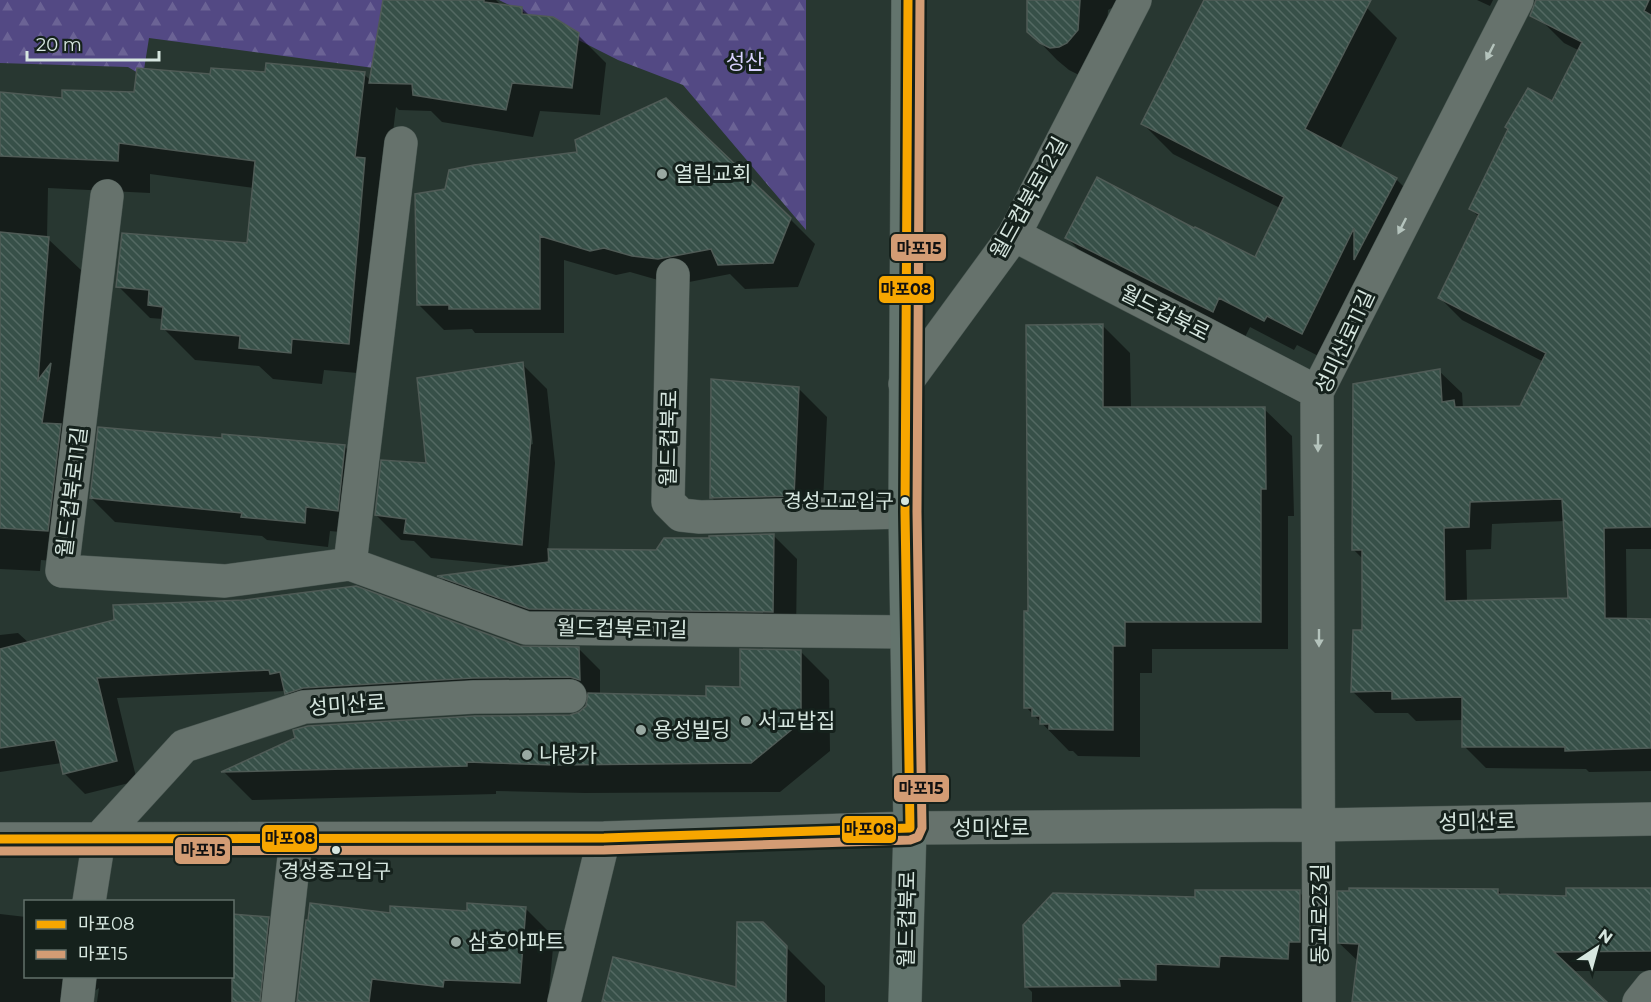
<svg xmlns="http://www.w3.org/2000/svg" width="1651" height="1002" font-family="Montserrat,'Noto Sans KR',sans-serif">
  <defs>
    <pattern id="forest-firs" width="22" height="20" patternUnits="userSpaceOnUse" patternTransform="scale(1.5)"><rect width="22" height="20" fill="#534984"/><path d="M5 1l3.5 6h-7zM16 11l3.5 6h-7z" fill="#6b6395"/></pattern>
    <pattern id="building-back-hatch" width="6" height="6" patternUnits="userSpaceOnUse" patternTransform="scale(1.5)"><rect width="6" height="6" fill="#375048"/><path d="M-1 5l2 2M0 0l6 6M5-1l2 2" fill="none" stroke="#536962"/></pattern>
  </defs>
  <rect width="100%" height="100%" fill="#283731"/>
  <path fill="url(#forest-firs)" d="M 0,0 L 398,0 L 389,70 L 149,38 L 143,76 L 128,67 L 0,63 Z
    M 499,0 L 806,0 L 806,230 L 683,85 L 618,60 Z"/>
  <path fill="#0007" fill-rule="evenodd" d="M 384,0 L 496,0 L 502,6 L 522,8 L 530,16 L 578,35 L 606,63 L 600,115 L 540,111 L 533,137 L 442,122 L 431,111 L 399,110 L 396,107 L 387,182 L 380,375 L 324,370 L 322,384 L 273,379 L 259,366 L 195,360 L 163,328 L 163,319 L 150,318 L 118,286 L 249,244 L 254,188 L 150,174 L 150,193 L 48,188 L 47,238 L 81,270 L 72,386 L 79,563 L 41,560 L 40,571 L 0,569 L 0,94 L 63,100 L 136,94 L 212,76 L 266,74 L 364,74 L 371,81 Z
    M 1029,0 L 1127,0 L 1108,10 L 1105,59 L 1079,75 L 1069,70 L 1057,60 L 1029,31 Z
    M 1206,0 L 1351,0 L 1367,8 L 1397,38 L 1340,149 L 1396,179 L 1426,209 L 1332,363 L 1297,345 L 1294,350 L 1250,327 L 1243,341 L 1097,268 L 1067,238 L 1195,230 L 1255,259 L 1280,208 L 1173,154 L 1143,124 Z
    M 1477,0 L 1493,0 L 1490,6 Z
    M 1552,0 L 1651,0 L 1651,549 L 1626,549 L 1627,620 L 1651,620 L 1651,771 L 1589,772 L 1586,769 L 1486,768 L 1464,746 L 1464,720 L 1416,721 L 1408,713 L 1375,713 L 1352,691 L 1364,632 L 1363,559 L 1354,550 L 1439,371 L 1462,393 L 1463,409 L 1521,408 L 1544,362 L 1462,320 L 1440,298 L 1480,218 L 1471,209 L 1553,103 L 1580,51 L 1564,43 L 1542,21 ZM 1565,521 L 1569,600 L 1467,602 L 1466,550 L 1491,549 L 1492,524 Z
    M 416,195 L 790,219 L 815,244 L 798,287 L 745,289 L 730,274 L 684,283 L 658,280 L 630,272 L 616,275 L 564,260 L 564,333 L 475,333 L 472,329 L 444,330 L 419,305 Z
    M 1102,325 L 1130,353 L 1131,408 L 1264,409 L 1292,436 L 1294,516 L 1288,516 L 1288,649 L 1152,649 L 1152,673 L 1140,673 L 1140,757 L 1078,756 L 1073,751 L 1069,751 L 1026,707 L 1029,613 Z
    M 522,364 L 547,389 L 555,463 L 548,551 L 657,551 L 710,540 L 773,535 L 797,559 L 796,635 L 554,633 L 463,599 L 441,577 L 514,566 L 431,558 L 414,541 L 401,540 L 376,515 L 428,464 ZM 524,390 L 527,390 L 533,444 L 530,445 ZM 548,553 L 550,553 L 550,563 L 547,564 Z
    M 799,389 L 827,417 L 822,523 L 739,525 L 711,497 Z
    M 223,440 L 345,447 L 369,471 L 361,534 L 330,531 L 328,547 L 267,540 L 262,536 L 115,522 L 91,498 Z
    M 18,633 L 29,643 L 579,649 L 600,670 L 600,695 L 707,698 L 741,688 L 800,651 L 829,680 L 830,751 L 780,792 L 585,793 L 496,791 L 496,794 L 252,800 L 224,772 L 297,739 L 570,716 L 580,714 L 587,706 L 589,698 L 495,699 L 307,714 L 286,691 L 117,698 L 137,781 L 85,794 L 64,773 L 62,763 L 0,772 L 0,635 Z
    M 1651,889 L 1651,971 L 1572,971 L 1604,1002 L 1354,1002 L 1359,962 L 1339,943 L 1498,890 L 1503,896 L 1567,897 Z
    M 1299,892 L 1319,912 L 1307,1002 L 1032,1002 L 1032,992 L 1026,986 L 1196,898 Z
    M 526,909 L 554,937 L 548,1002 L 298,1002 L 392,915 Z
    M 0,914 L 26,917 L 26,976 L 232,976 L 268,918 L 296,946 L 290,1002 L 97,1002 L 99,988 L 93,992 L 89,1002 L 0,1002 Z
    M 762,923 L 825,986 L 825,1002 L 603,1002 L 737,989 Z"/>
  <path fill="url(#building-back-hatch)" stroke="#4f5b56" stroke-width="1.5" fill-rule="evenodd" d="M 383,0 L 484,0 L 484,2 L 522,7 L 522,14 L 553,17 L 579,33 L 572,88 L 512,83 L 506,110 L 413,95 L 412,84 L 369,83 Z
    M 1027,0 L 1080,0 L 1078,30 L 1067,43 L 1059,47 L 1050,48 L 1040,43 L 1027,32 Z
    M 1204,0 L 1371,0 L 1305,129 L 1397,178 L 1354,260 L 1354,228 L 1302,334 L 1267,316 L 1264,321 L 1219,298 L 1213,312 L 1065,238 L 1097,177 L 1194,228 L 1195,227 L 1255,257 L 1284,197 L 1141,124 Z
    M 1536,0 L 1649,0 L 1644,11 L 1651,15 L 1651,527 L 1604,528 L 1605,618 L 1651,619 L 1651,748 L 1565,751 L 1565,747 L 1462,747 L 1462,697 L 1392,699 L 1392,691 L 1351,692 L 1353,630 L 1362,630 L 1362,550 L 1352,550 L 1353,384 L 1440,369 L 1442,402 L 1454,400 L 1455,407 L 1520,406 L 1546,353 L 1438,298 L 1479,214 L 1469,209 L 1508,129 L 1505,127 L 1528,88 L 1552,101 L 1582,42 L 1530,16 ZM 1562,499 L 1568,598 L 1445,601 L 1444,528 L 1469,527 L 1470,502 Z
    M 266,63 L 365,72 L 355,157 L 365,158 L 349,344 L 292,339 L 291,353 L 239,348 L 240,336 L 161,329 L 163,307 L 148,305 L 149,290 L 116,287 L 122,233 L 247,243 L 255,161 L 119,143 L 118,161 L 0,156 L 0,92 L 62,98 L 62,90 L 134,92 L 137,68 L 210,74 L 211,68 L 265,72 Z
    M 666,98 L 791,218 L 773,263 L 718,265 L 711,249 L 658,259 L 632,256 L 604,248 L 590,251 L 540,236 L 540,309 L 449,309 L 449,305 L 417,305 L 415,194 L 445,189 L 449,170 L 474,165 L 577,152 L 575,140 Z
    M 0,232 L 49,237 L 38,380 L 51,363 L 42,423 L 61,424 L 48,531 L 0,528 Z
    M 1103,324 L 1103,407 L 1265,407 L 1266,489 L 1261,489 L 1261,622 L 1125,622 L 1125,646 L 1113,646 L 1113,730 L 1049,729 L 1049,724 L 1040,724 L 1040,716 L 1032,716 L 1032,708 L 1024,708 L 1024,611 L 1028,611 L 1026,325 Z
    M 523,362 L 531,437 L 522,545 L 404,533 L 406,519 L 375,515 L 381,460 L 426,463 L 417,378 Z
    M 711,379 L 799,387 L 794,496 L 710,498 Z
    M 98,427 L 222,438 L 222,434 L 345,445 L 338,511 L 306,507 L 305,523 L 241,517 L 242,513 L 90,498 Z
    M 774,534 L 773,612 L 529,609 L 437,576 L 549,562 L 548,549 L 656,550 L 664,538 L 709,538 L 709,536 Z
    M 356,586 L 520,646 L 579,647 L 580,680 L 570,677 L 473,678 L 303,688 L 285,694 L 280,672 L 270,674 L 269,670 L 97,678 L 117,761 L 63,774 L 55,740 L 0,748 L 0,649 L 114,620 L 113,605 L 245,600 Z
    M 740,649 L 801,650 L 801,722 L 751,763 L 555,765 L 467,762 L 467,766 L 221,772 L 295,738 L 293,730 L 308,726 L 475,716 L 570,715 L 579,712 L 586,706 L 588,693 L 706,696 L 706,686 L 740,687 Z
    M 1349,888 L 1498,889 L 1498,894 L 1566,896 L 1566,888 L 1651,888 L 1651,951 L 1554,952 L 1607,1002 L 1352,1002 L 1359,944 L 1338,943 L 1337,891 L 1349,891 Z
    M 1195,890 L 1300,890 L 1300,942 L 1289,942 L 1288,959 L 1220,956 L 1219,967 L 1156,964 L 1156,980 L 1119,979 L 1120,986 L 1025,987 L 1023,925 L 1053,893 L 1195,897 Z
    M 310,903 L 390,913 L 390,906 L 467,911 L 467,903 L 526,907 L 520,983 L 444,980 L 443,987 L 372,979 L 369,1002 L 297,1002 L 306,920 L 308,920 Z
    M 232,914 L 269,917 L 260,1002 L 232,1002 Z
    M 737,922 L 763,922 L 787,946 L 786,1002 L 602,1002 L 613,957 L 736,987 Z"/>
  <g fill="none" stroke-linecap="round" stroke-linejoin="round">
    <defs>
      <path id="minor" d="M 107,196 L 62,571 L 225,581 L 350,564 L 526,628 L 906,632
        M 1014,235 L 1317,392
        M 673,275 L 668,502 L 681,515 L 700,517 L 905,512
        M 905,384 L 1014,235 L 1135,0
        M 350,564 L 401,143
        M 0,839 L 604,838 L 910,828 L 1319,825 L 1651,819
        M 89,902 L 99,839 L 184,746 L 304,707 L 474,697 L 570,696
        M 77,1002 L 80,976
        M 278,1002 L 296,839
        M 564,1002 L 604,838
        M 1319,1002 L 1317,392 L 1517,0
        M 1639,1002 L 1651,987"/>
      <path id="major" d="M 905,1002 L 910,828 L 905,512 L 908,0"/>
    </defs>
    <use href="#minor" stroke="#485550" stroke-width="34"/>
    <use href="#major" stroke="#485550" stroke-width="34"/>
    <use href="#minor" stroke="#66726c" stroke-width="33"/>
    <use href="#major" stroke="#63746d" stroke-width="33"/>
    <defs>
      <path id="bus-1" d="M 0,839 L 604,838 L 910,828 L 905,512 L 908,0"/>
      <path id="bus-2" d="M 0,851 L 604,850 L 910,840 L 918,837 L 922,828 L 917,512 L 920,0"/>
    </defs>
    <use href="#bus-1" stroke="#15211c" stroke-width="14"/>
    <use href="#bus-2" stroke="#15211c" stroke-width="14"/>
    <use href="#bus-1" stroke="#f7a600" stroke-width="9"/>
    <use href="#bus-2" stroke="#d39c74" stroke-width="9"/>
  </g>
  <defs><path id="oneway-solid" d="M-6-.8H1V-3.2L6.5 0L1 3.2V.8H-6Z" transform="scale(1.5)"/></defs>
  <g fill="#b4c3bc">
    <use href="#oneway-solid" transform="translate(1490 52) rotate(117)"/>
    <use href="#oneway-solid" transform="translate(1402 226) rotate(117)"/>
    <use href="#oneway-solid" transform="translate(1318 443) rotate(90)"/>
    <use href="#oneway-solid" transform="translate(1319 638) rotate(90)"/>
  </g>
  <g fill="#99a9a2" stroke="#15211c" stroke-width="2">
    <circle cx="662" cy="174" r="6"/>
    <circle cx="746" cy="721" r="6"/>
    <circle cx="641" cy="730" r="6"/>
    <circle cx="527" cy="755" r="6"/>
    <circle cx="456" cy="942" r="6"/>
  </g>
  <g fill="#d6e6df" stroke="#15211c" stroke-width="2">
    <circle cx="905" cy="501" r="5"/>
    <circle cx="336" cy="850" r="5"/>
  </g>
  <g text-anchor="middle" stroke-width="6" stroke-linejoin="round" paint-order="stroke">
    <g font-size="20" fill="#d6e6df" stroke="#15211c" text-anchor="end">
      <text x="894" y="508">경성고교입구</text>
      <text x="336" y="878" text-anchor="middle">경성중고입구</text>
    </g>
    <g font-size="21" fill="#d8d2fe" stroke="#15211c">
      <text x="745" y="69">성산</text>
    </g>
    <g font-size="21" fill="#d6e6df" stroke="#15211c" text-anchor="start">
      <text x="674" y="181">열림교회</text>
      <text x="758" y="728">서교밥집</text>
      <text x="653" y="737">용성빌딩</text>
      <text x="539" y="762">나랑가</text>
      <text x="468" y="949">삼호아파트</text>
    </g>
    <g font-size="21" fill="#d6e6df" stroke="#15211c">
      <text transform="translate(1029 198) rotate(-61)" y="7">월드컵북로12길</text>
      <text transform="translate(1165 313) rotate(27)" y="7">월드컵북로</text>
      <text transform="translate(1345 342) rotate(-65)" y="7">성미산로11길</text>
      <text transform="translate(669 438) rotate(-89)" y="7">월드컵북로</text>
      <text transform="translate(72 492) rotate(-83)" y="7">월드컵북로11길</text>
      <text transform="translate(622 629) rotate(1)" y="7">월드컵북로11길</text>
      <text transform="translate(347 705) rotate(-4)" y="7">성미산로</text>
      <text transform="translate(1477 822) rotate(-1)" y="7">성미산로</text>
      <text x="991" y="835">성미산로</text>
      <text transform="translate(1320 914) rotate(-90)" y="7">동교로23길</text>
      <text transform="translate(907 919) rotate(-89)" y="7">월드컵북로</text>
    </g>
  </g>
  <g stroke="#15211c" stroke-width="2">
    <rect x="890" y="233" width="57" height="29" rx="6" fill="#d39c74"/>
    <rect x="878" y="275" width="57" height="29" rx="6" fill="#f7a600"/>
    <rect x="893" y="774" width="57" height="29" rx="6" fill="#d39c74"/>
    <rect x="841" y="815" width="56" height="29" rx="6" fill="#f7a600"/>
    <rect x="261" y="824" width="57" height="29" rx="6" fill="#f7a600"/>
    <rect x="174" y="836" width="57" height="29" rx="6" fill="#d39c74"/>
  </g>
  <g font-size="16" text-anchor="middle" font-weight="bold" fill="#111">
    <text x="919" y="254">마포15</text>
    <text x="906" y="295">마포08</text>
    <text x="921" y="794">마포15</text>
    <text x="869" y="835">마포08</text>
    <text x="290" y="844">마포08</text>
    <text x="203" y="856">마포15</text>
  </g>
  <rect x="24" y="900" width="210" height="78" fill="#15211c" stroke="#62706a" stroke-width="1.5"/>
  <rect x="36" y="920" width="30" height="9" fill="#f7a600" stroke="#62706a" stroke-width="1.5"/>
  <text x="78" y="930" font-size="18" fill="#d6e6df">마포08</text>
  <rect x="36" y="950" width="30" height="9" fill="#d39c74" stroke="#62706a" stroke-width="1.5"/>
  <text x="78" y="960" font-size="18" fill="#d6e6df">마포15</text>
  <g transform="translate(1597 948) rotate(36)" stroke="#15211c" stroke-width="4.5" paint-order="stroke">
  <path d="M0-4.5L10 22L0 15L-10 22Z" fill="#d6e6df"/>
  <text y="-9" font-size="16" font-weight="bold" text-anchor="middle" fill="#d6e6df">N</text>
  </g>
  <path d="M27 51v9h132v-9" fill="none" stroke="#d6e6df" stroke-width="3"/>
  <text x="36" y="51" font-size="18" fill="#d6e6df" stroke="#15211c" stroke-width="4.5" paint-order="stroke">20 m</text>
</svg>
